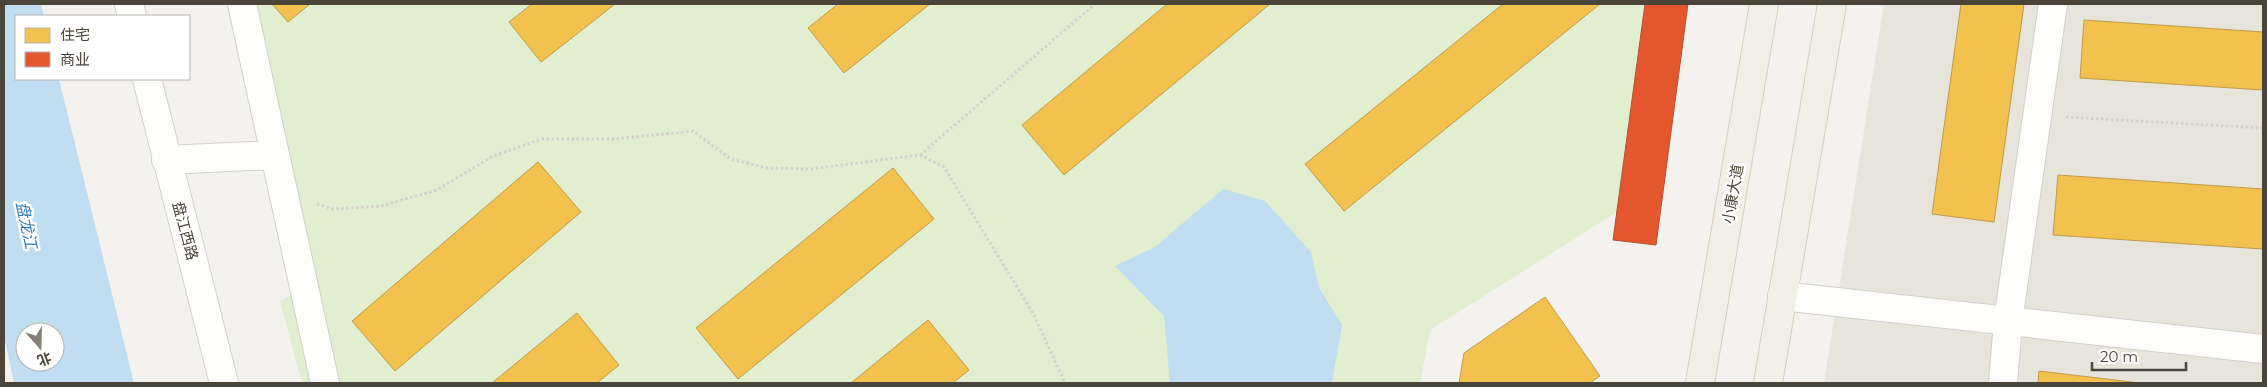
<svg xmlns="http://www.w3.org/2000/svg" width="2267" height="387" font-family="Montserrat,'Noto Sans SC',sans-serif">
  <rect width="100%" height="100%" fill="#f4f2ee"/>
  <path fill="#e7e4dc" d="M 1884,4 L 2263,4 L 2263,383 L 1824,383 Z"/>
  <path fill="#e1eecf" d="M 246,4 L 1654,4 L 1648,67 L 1617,212 L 1430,330 L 1420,383 L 302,383 L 280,301 L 314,283 Z"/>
  <path fill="#c0ddf1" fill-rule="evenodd" d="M 4,4 L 41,4 L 44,16 L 16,16 L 16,79 L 59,79 L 134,383 L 14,383 L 4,336 ZM 25,332 L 55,332 L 55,362 L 25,362 Z
    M 1223,189 L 1265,201 L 1311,252 L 1319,288 L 1342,325 L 1332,383 L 1170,383 L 1164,316 L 1115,266 L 1155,247 Z"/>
  <path fill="#f2c14e" stroke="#c09c48" d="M 272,4 L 310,4 L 288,22 Z
    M 532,4 L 615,4 L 541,62 L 509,22 Z
    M 838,4 L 930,4 L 844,73 L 808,28 Z
    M 1167,4 L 1270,4 L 1064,175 L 1022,125 Z
    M 1503,4 L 1600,4 L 1344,211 L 1305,164 Z
    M 1961,4 L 2024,4 L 1994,222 L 1932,214 Z
    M 2084,20 L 2263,32 L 2263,90 L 2080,78 Z
    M 538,162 L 581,212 L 395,371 L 352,321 Z
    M 893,168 L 934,219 L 738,379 L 696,328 Z
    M 2058,175 L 2263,189 L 2263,249 L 2053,235 Z
    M 1545,297 L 1600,376 L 1590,383 L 1459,383 L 1464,353 Z
    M 577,313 L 619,365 L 597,383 L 492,383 Z
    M 928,320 L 969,370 L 953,383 L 851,383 Z
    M 2039,371 L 2140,383 L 2038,383 Z"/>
  <path fill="#e4572e" stroke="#b65131" d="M 1645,4 L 1688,4 L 1656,245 L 1613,240 Z"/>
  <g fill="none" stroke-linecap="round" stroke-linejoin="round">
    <defs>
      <path id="minor" d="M 129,4 L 132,16
        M 242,4 L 325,383
        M 147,79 L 224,383
        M 166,160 L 274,155
        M 1782,296 L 2263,349
        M 2003,383 L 2008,322 L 2053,4"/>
      <path id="major" d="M 1700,383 L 1764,4
        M 1768,383 L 1832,4"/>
    </defs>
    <use href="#minor" stroke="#d2d0cb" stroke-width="30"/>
    <use href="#major" stroke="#d6cebb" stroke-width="30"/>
    <path stroke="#d3d2cc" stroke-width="3" stroke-dasharray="2.5 2.5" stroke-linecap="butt" d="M 2066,117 L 2263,128
      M 920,155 L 1095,4
      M 317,204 L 333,209 L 381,206 L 437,190 L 493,156 L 542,139 L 613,139 L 693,131 L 731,159 L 767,168 L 810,169 L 920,155 L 944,167 L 1034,315 L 1065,383"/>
    <use href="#minor" stroke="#fdfdfc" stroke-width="28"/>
    <use href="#major" stroke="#f2efe6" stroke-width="28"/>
  </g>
  <g text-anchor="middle" stroke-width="5" stroke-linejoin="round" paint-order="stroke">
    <g font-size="15" fill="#4b4439" stroke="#fff">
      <text transform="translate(1733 194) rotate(-80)" y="5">小康大道</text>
      <text transform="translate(185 231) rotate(75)" y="5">盘江西路</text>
    </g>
    <g font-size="16" font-style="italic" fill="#2e7ab2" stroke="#fff">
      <text transform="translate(27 225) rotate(78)" y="6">盘龙江</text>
    </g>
  </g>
  <rect width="2267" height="387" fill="none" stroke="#4b4439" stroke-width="10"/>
  <rect x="15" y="15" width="175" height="65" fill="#ffffff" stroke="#b7b4b0"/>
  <rect x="25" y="28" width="25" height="15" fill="#f2c14e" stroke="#b7b4b0"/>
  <text x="60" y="40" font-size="15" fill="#4b4439">住宅</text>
  <rect x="25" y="52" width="25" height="15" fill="#e4572e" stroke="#b7b4b0"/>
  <text x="60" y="65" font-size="15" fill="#4b4439">商业</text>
  <g transform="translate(40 347) rotate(160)"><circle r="24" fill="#ffffff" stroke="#b7b4b0"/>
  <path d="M0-4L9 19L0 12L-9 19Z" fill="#868178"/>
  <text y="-8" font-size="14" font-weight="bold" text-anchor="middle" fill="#4b4439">北</text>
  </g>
  <path d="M2092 362v8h94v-8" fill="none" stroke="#4b4439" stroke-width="2.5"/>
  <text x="2100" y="362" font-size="15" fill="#4b4439" stroke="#ffffff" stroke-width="4" paint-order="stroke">20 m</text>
</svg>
